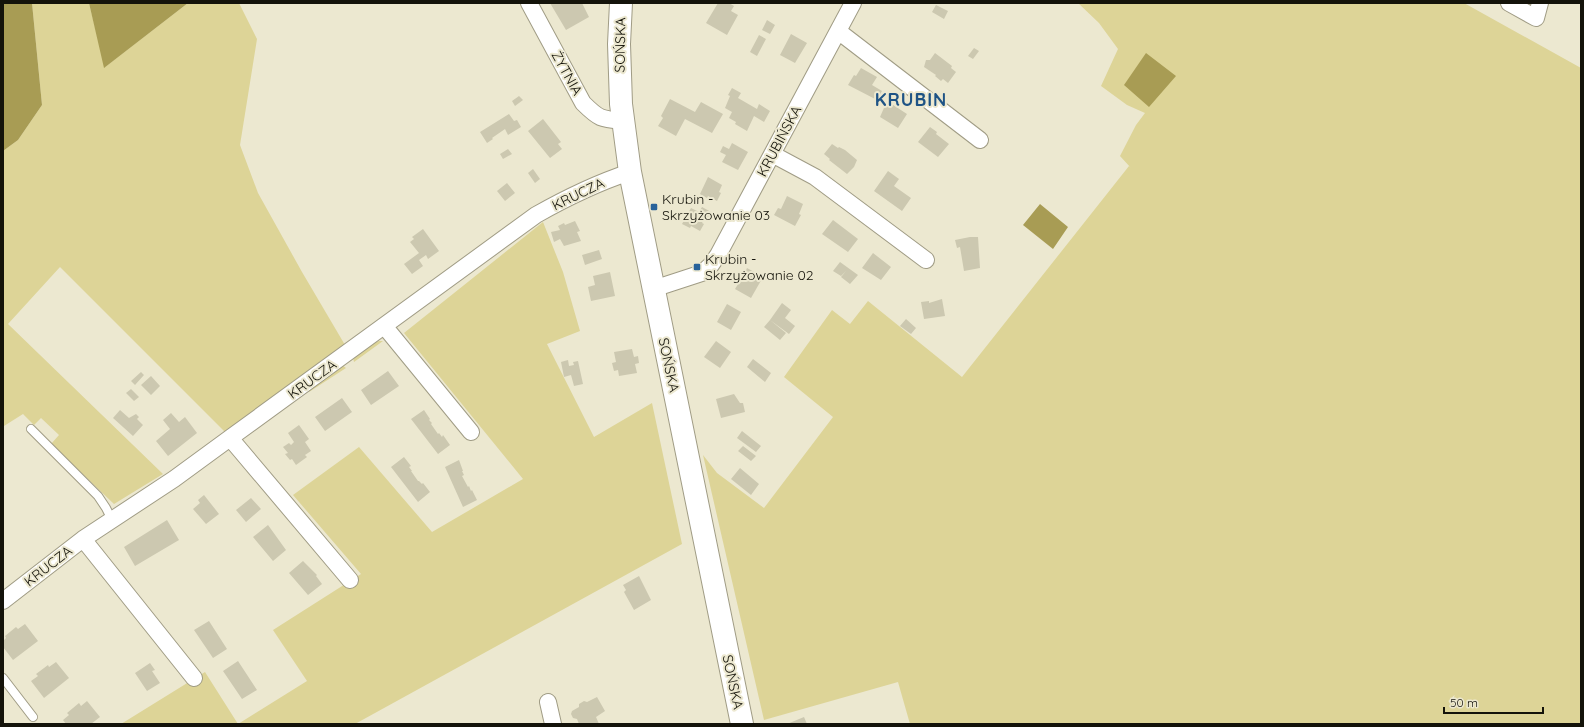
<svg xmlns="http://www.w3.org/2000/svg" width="1584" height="727" font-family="Quicksand,sans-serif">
  <rect width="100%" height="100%" fill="#ece8d0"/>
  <path fill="#ddd497" d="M 32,3 L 89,3 L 105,67 L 188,3 L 239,3 L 257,39 L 240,145 L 258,193 L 302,272 L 345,345 L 225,432 L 60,267 L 8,324 L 163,474 L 114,504 L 51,444 L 59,435 L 41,418 L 34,425 L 23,414 L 4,426 L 3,425 L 3,151 L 18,140 L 42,105 Z
    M 1078,3 L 1464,3 L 1581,68 L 1581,724 L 910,724 L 898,682 L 764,720 L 703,455 L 717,473 L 764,508 L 833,417 L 784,377 L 832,310 L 850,324 L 868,301 L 962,377 L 1129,166 L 1131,168 L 1120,156 L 1136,125 L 1145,113 L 1127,105 L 1101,86 L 1118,49 L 1099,23 Z
    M 543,222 L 563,272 L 580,331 L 547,344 L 594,437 L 652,403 L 682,544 L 355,724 L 121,724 L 205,672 L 238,724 L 307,681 L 273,630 L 361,574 L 293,495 L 359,447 L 432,532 L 523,479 L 404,333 Z
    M 379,341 L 383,341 L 354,362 L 353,358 L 374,343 Z
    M 342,365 L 346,368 L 309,392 L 310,389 Z"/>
  <path fill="#a89c54" d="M 3,3 L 32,3 L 42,105 L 18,140 L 3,151 Z
    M 89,3 L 188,3 L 104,68 Z
    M 1146,53 L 1176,76 L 1149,107 L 1124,85 Z
    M 1040,204 L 1068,227 L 1053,249 L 1023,225 Z"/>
  <path fill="#ccc8b0" d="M 550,3 L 582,3 L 589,17 L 566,30 Z
    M 718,3 L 729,3 L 734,6 L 731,11 L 738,15 L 727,35 L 706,23 Z
    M 936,5 L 948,11 L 944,19 L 932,12 Z
    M 767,20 L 775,25 L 770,34 L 762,30 Z
    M 791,34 L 807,43 L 795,63 L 780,55 Z
    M 759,35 L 766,39 L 757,56 L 750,52 Z
    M 974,48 L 979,51 L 973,59 L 968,56 Z
    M 935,53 L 952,66 L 951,68 L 956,72 L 948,83 L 943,79 L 941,81 L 935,76 L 936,75 L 924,67 L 926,60 L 930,60 Z
    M 861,68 L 877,77 L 872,85 L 882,91 L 877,100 L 848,85 L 854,75 L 856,76 Z
    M 732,88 L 741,93 L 738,98 L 757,109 L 759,104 L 770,111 L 764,122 L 754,116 L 747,131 L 735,124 L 736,122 L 729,118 L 732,112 L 725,108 L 730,96 L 728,95 Z
    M 519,96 L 523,100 L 515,106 L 512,101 Z
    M 670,99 L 695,112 L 701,102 L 723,114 L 712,133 L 685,119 L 676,136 L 658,126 L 663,118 L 661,116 Z
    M 887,101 L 907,114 L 898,128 L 880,117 Z
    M 509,114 L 514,121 L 517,120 L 521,127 L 508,135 L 505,129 L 492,138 L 493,139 L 487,143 L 480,132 Z
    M 543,119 L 561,142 L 558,144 L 562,149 L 550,158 L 528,131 Z
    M 930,127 L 937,132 L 936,134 L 949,144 L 938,157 L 918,142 Z
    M 732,143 L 748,152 L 738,170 L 722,162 L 726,155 L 720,152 L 723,146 L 729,149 Z
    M 832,144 L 838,148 L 839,147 L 845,150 L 857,160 L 854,167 L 847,174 L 829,160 L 830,159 L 824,154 Z
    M 508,149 L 512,154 L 503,159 L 500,154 Z
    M 533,169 L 540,179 L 535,183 L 528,173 Z
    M 888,171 L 899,179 L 894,186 L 911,198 L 902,211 L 874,191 Z
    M 708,177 L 722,185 L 719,192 L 721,193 L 717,201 L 708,196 L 707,198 L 700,194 Z
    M 507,183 L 515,193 L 505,201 L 497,191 Z
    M 787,196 L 803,204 L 799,214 L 801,215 L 795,226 L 774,215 L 778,208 L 781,209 Z
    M 702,207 L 711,212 L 708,217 L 706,216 L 702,223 L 704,224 L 700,231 L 691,226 L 690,228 L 682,224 L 691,208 L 699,212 Z
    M 833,220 L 858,239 L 848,252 L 822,234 Z
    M 575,221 L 580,231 L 577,232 L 581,241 L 564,246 L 560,239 L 554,242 L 551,232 L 560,230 L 558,226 L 564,223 L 565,225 Z
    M 423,229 L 439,251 L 428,259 L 426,255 L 419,260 L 423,266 L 412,274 L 404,264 L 419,253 L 410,242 L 414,239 L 412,237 Z
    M 970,237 L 978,237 L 980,268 L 964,271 L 960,247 L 957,248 L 955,240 Z
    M 599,250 L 602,259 L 585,265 L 582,255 Z
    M 873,253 L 891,267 L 881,280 L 862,268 Z
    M 840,262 L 858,275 L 850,284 L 841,277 L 846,271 L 841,276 L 833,271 Z
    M 747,268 L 763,277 L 751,298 L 735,289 L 740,281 L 735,279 L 739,272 L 744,275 Z
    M 610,272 L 615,296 L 591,301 L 588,287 L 595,285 L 593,276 Z
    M 942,299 L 945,316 L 924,319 L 921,302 L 929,301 L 929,303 Z
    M 782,303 L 791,310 L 785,318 L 795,326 L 789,334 L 770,320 Z
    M 727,304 L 741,312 L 731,330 L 717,322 Z
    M 906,319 L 916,328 L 911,334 L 900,326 Z
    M 770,320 L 786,333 L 780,340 L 764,327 Z
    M 716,341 L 731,352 L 720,368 L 704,357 Z
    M 632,349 L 634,357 L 638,356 L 639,363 L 635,364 L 637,373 L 619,376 L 618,370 L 614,371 L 612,363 L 616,362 L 614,352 Z
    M 753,359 L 771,373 L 765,382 L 747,367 Z
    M 568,360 L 569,366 L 574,365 L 573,362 L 578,361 L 583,384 L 574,386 L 571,375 L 564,377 L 561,362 Z
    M 388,371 L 399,386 L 371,405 L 361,390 Z
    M 141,372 L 144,375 L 135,385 L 131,381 Z
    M 151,376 L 160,386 L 151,395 L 141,385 Z
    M 131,389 L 139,397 L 134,401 L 126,393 Z
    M 734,394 L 740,403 L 743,403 L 745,412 L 721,418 L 716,399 Z
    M 342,398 L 352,412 L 325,431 L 315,417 Z
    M 120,410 L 129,418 L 136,414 L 139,417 L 137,419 L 143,425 L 133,436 L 113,418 Z
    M 424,410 L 430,419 L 429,420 L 432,423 L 431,424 L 438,434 L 439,433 L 442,437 L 443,435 L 450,445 L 438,454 L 411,419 Z
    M 171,413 L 179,422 L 185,417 L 197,433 L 168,456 L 156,441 L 170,429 L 163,420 Z
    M 299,425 L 309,439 L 305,442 L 311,451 L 305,455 L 307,457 L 296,465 L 292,459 L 290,460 L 285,454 L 288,453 L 283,447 L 289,443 L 291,445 L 294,442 L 288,433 Z
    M 742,431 L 761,446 L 756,452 L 737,438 Z
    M 743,446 L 756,456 L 751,461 L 738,451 Z
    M 404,457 L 411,466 L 409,467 L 412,471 L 411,471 L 418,481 L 419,481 L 422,484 L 423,483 L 430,492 L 418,502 L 391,467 Z
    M 459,460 L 463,471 L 462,471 L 464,475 L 462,476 L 468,487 L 469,486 L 471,491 L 472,490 L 477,500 L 463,507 L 445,467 Z
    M 740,468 L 759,484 L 751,495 L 731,479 Z
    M 204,495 L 219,514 L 206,524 L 193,509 L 200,503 L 198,500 Z
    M 251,498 L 261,509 L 246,522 L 236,510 Z
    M 167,520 L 179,540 L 135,566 L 124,547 Z
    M 268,525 L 286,550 L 273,561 L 253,537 Z
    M 303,561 L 317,575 L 316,576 L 322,584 L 308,595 L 289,573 Z
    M 639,576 L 651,600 L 634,610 L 624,592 L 626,590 L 623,585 Z
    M 209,621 L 227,649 L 213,658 L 194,630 Z
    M 25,624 L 38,641 L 13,660 L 3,647 L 3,641 L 6,638 L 5,636 L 16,627 L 18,629 Z
    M 238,661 L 257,690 L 242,699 L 223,671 Z
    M 56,662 L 69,678 L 44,698 L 31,681 L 38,676 L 36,674 L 48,665 L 49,667 Z
    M 150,663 L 155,670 L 152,671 L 160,683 L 147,691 L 135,673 Z
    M 597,697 L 605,711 L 596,717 L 599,724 L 579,724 L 577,719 L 573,718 L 571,714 L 572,711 L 579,707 L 579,704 L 584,701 L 587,702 Z
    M 87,701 L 100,717 L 91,724 L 66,724 L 63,720 L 69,715 L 67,713 L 79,703 L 81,706 Z
    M 804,717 L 807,724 L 787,724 Z"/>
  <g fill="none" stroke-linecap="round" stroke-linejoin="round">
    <defs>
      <path id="lane" d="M 31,429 L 98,496 L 106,508 L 112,520
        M 3,678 L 33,717"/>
      <path id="street" d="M 529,3 L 583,103 C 599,119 601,119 623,121
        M 1509,3 L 1536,18 L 1540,3
        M 838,31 L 980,140
        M 772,154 L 815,177 L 926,260
        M 653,289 L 702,273 L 711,265 L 718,255 L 853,3
        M 385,327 L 471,432
        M 230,438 L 350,580
        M 83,539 L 194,678
        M 3,601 L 83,539 L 174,479 L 230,438 L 536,215 C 566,198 597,183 630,172
        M 548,702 L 553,724"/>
      <path id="secondary" d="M 621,3 L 619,44 L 621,104 L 630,172 L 742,724"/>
    </defs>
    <use href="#lane" stroke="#a09c85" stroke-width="10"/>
    <use href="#street" stroke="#a09c85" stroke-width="18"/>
    <use href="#secondary" stroke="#a09c85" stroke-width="24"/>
    <use href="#lane" stroke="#fff" stroke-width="8"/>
    <use href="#street" stroke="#fff" stroke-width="16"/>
    <use href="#secondary" stroke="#fff" stroke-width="22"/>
  </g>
  <g fill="#28629a" stroke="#ece8d0" stroke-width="1.5">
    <rect x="650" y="203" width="8" height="8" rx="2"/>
    <rect x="693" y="263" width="8" height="8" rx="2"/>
  </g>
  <g text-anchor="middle" stroke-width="4" stroke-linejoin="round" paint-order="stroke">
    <g font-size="14" fill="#14130a" stroke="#ece8d0">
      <text transform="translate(620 45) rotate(-89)" y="5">SOŃSKA</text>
      <text transform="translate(567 73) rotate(61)" y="5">ŻYTNIA</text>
      <text transform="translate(779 141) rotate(-62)" y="5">KRUBIŃSKA</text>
      <text transform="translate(578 194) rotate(-26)" y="5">KRUCZA</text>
      <text transform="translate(669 365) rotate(78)" y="5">SOŃSKA</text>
      <text transform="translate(312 379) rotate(-36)" y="5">KRUCZA</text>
      <text transform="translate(48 566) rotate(-38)" y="5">KRUCZA</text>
      <text transform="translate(733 682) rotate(78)" y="5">SOŃSKA</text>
    </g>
    <g font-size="14" fill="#14130a" stroke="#ece8d0" text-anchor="start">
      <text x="662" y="204">Krubin -<tspan x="662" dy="16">Skrzyżowanie 03</tspan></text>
      <text x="705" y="264">Krubin -<tspan x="705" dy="16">Skrzyżowanie 02</tspan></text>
    </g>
    <g font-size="18" font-weight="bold" letter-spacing="1" fill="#1e5385" stroke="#ece8d0">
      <text x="911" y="106">KRUBIN</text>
    </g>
  </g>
  <rect width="1584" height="727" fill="none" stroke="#14130a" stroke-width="8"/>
  <path d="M1444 707v6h99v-6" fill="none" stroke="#14130a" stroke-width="2"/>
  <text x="1450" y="707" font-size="12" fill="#14130a" stroke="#ece8d0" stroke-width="3" paint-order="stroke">50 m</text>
</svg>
